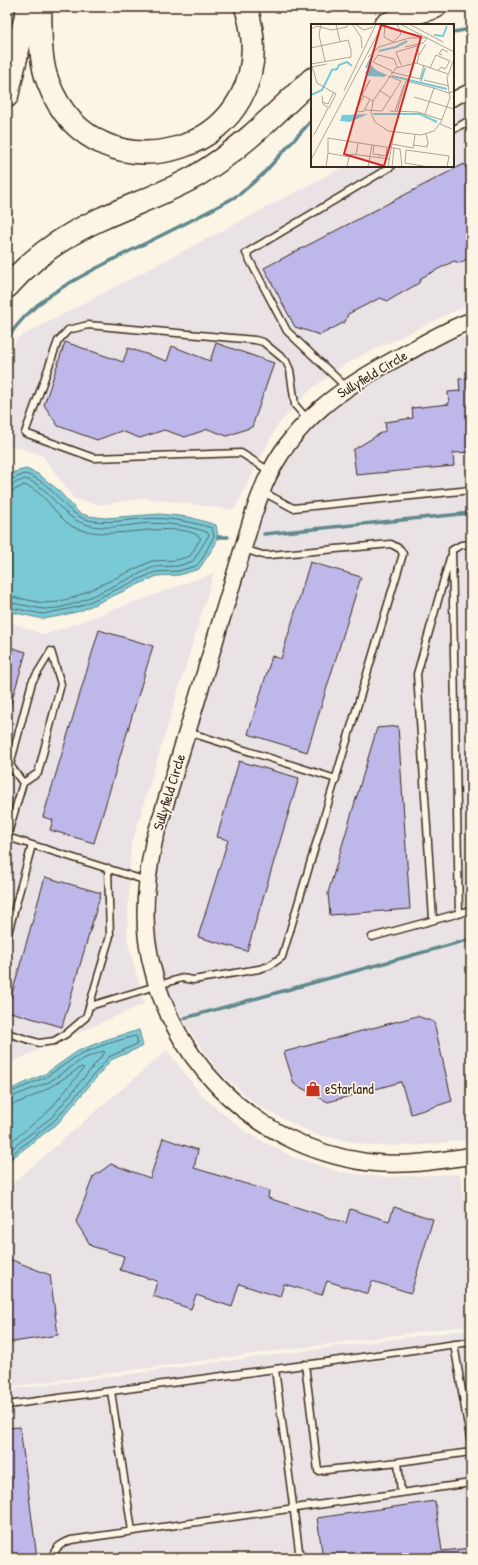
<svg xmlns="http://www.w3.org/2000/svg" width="478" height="1565" font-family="'Patrick Hand',sans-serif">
  <rect width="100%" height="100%" fill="#fcf5e5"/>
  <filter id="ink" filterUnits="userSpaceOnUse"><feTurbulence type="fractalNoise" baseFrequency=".025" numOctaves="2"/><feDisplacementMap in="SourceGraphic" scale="8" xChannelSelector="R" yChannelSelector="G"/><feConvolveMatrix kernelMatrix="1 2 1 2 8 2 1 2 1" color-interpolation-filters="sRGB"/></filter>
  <g filter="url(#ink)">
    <path fill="#e9e3e6" d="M 471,100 L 471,303 L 347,363 L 311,389 L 277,426 L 234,510 L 146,498 L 100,505 L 74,499 L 42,455 L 7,444 L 7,365 L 16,339 L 345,166 L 453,166 L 453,110 Z
      M 471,335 L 471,1139 L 425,1145 L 372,1146 L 314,1134 L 259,1107 L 218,1071 L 182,1020 L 164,978 L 154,931 L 160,846 L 263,507 L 287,461 L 320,421 L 363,387 L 444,343 Z
      M 214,573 L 131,846 L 127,938 L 144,1004 L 7,1064 L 7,621 L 44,635 Z
      M 167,1050 L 202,1096 L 244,1131 L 293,1157 L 340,1172 L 385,1177 L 460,1174 L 471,1234 L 471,1325 L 7,1387 L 7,1188 Z
      M 471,1329 L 471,1558 L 7,1558 L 7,1390 Z"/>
    <path fill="#7ac9d7" stroke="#61898d" d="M 26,469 L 38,474 L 57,489 L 79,513 L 89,516 L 105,518 L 160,514 L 189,517 L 216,525 L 218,537 L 215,545 L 199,569 L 179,575 L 157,576 L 80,611 L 60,616 L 43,619 L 7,611 L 7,478 L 14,472 Z
      M 139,1030 L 143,1046 L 111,1060 L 58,1123 L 7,1162 L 7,1091 L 45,1074 L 78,1051 L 105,1040 Z"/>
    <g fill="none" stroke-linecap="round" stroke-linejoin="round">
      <path stroke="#546a68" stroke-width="1" d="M 7,481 L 25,474 C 55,482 62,513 88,520 C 106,524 124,520 142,519 C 166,517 189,521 212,528 L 214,536 L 202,559 L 196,566 L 178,571 L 155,572 L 78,607 L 43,614 L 7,607
        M 7,486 L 25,479 C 51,486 59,517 85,524 C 103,530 122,526 140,524 C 163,522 186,525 207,532 L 209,535 L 193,561 L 178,566 L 154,567 L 77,603 L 58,608 L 43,609 L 7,602
        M 7,492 L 13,491 L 24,485 C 45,491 53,513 70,525 C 78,531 92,532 102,533 C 124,535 185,521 201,538 L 190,556 L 177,560 L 152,561 L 75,597 L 57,602 L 43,603 L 7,596
        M 7,1094 L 46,1077 L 80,1054 L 106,1044 L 135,1036 L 137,1037 L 137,1044 L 109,1057 L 55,1120 L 7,1158
        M 7,1099 L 49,1082 L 83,1059 L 103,1051 L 105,1052 L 52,1117 L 7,1152
        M 7,1105 C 26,1104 65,1078 81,1067 L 84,1068 L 48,1112 L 7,1145"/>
      <path stroke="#61898d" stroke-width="3.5" d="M 453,32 L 471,29
        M 7,339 C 33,298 76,279 118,257 C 159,236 201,217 240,194 L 262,175 L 312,120
        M 264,534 L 471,513
        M 218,537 L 228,537
        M 185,1018 L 471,939"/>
    </g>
    <path fill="#beb8ea" stroke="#3b2a1e" d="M 464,164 L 471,178 L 471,257 L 460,263 L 454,261 L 421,278 L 419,283 L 388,301 L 380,298 L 348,314 L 345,322 L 320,335 L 295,327 L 264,268 Z
      M 65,342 L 123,362 L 128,348 L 167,361 L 172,346 L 210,361 L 216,343 L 274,363 L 252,427 L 227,436 L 208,429 L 185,437 L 164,430 L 140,438 L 121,431 L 97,440 L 58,426 L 44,405 Z
      M 471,378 L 471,452 L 453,453 L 454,466 L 356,475 L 353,450 L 386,430 L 385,422 L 413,418 L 412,408 L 449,404 L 448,392 L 460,391 L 459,379 Z
      M 310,562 L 361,577 L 307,752 L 248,734 L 272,656 L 281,659 Z
      M 99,630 L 153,646 L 94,843 L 50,830 L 53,820 L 43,817 Z
      M 7,646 L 26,652 L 9,710 L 7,709 Z
      M 398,726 L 410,909 L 330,915 L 328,893 L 377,728 Z
      M 239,761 L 299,778 L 247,951 L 198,937 L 228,840 L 217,837 Z
      M 45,877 L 101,893 L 62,1027 L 7,1011 Z
      M 417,1016 L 434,1022 L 452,1101 L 411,1114 L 401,1082 L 328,1102 L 294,1084 L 284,1052 Z
      M 163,1138 L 198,1150 L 194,1168 L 269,1191 L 268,1198 L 346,1223 L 350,1209 L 389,1221 L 394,1207 L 433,1219 L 411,1293 L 372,1281 L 368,1294 L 327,1281 L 322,1295 L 284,1284 L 280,1297 L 239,1284 L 232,1307 L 196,1295 L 191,1309 L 153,1296 L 157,1281 L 120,1270 L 124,1256 L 91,1246 L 76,1222 L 93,1177 L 111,1164 L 150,1178 Z
      M 7,1258 L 50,1275 L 58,1335 L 7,1343 Z
      M 20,1427 L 37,1558 L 7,1558 L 7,1428 Z
      M 435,1501 L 442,1551 L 471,1548 L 471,1558 L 323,1558 L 317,1518 Z"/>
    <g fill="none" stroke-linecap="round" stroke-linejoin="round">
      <defs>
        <path id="service" d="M 453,130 L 466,122 L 471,130
          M 346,387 L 287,331 L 246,253 L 392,166
          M 271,472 L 241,453 L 94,458 L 25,433 L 58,341 L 68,330 L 88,325 L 255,340 L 263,342 L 286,361 L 290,370 L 295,405 L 308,420
          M 263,492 L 293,508 L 471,490
          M 188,732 L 336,779
          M 23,783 L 10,765 L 32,682 L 51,651 L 61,684 L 38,773 L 23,783 L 7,837 L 147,881
          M 459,914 L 452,550 L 461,545 L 471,544
          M 433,919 L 417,674 L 450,558
          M 7,937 L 32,845
          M 372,937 L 471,910
          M 90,1006 L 182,978 L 193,980 L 259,969 L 269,966 L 282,957 L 403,554 L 400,549 L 391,544 L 270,555 L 263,555 L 243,549
          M 7,1033 L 39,1043 L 54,1041 L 66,1034 L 86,1017 L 110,936 L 108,868
          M 454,1344 L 471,1444
          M 305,1364 L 318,1471 L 398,1462
          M 275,1369 L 471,1342
          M 111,1391 L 132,1531
          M 7,1405 L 275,1369 L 300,1558
          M 401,1493 L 398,1462 L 471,1452
          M 52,1558 C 55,1547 61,1544 71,1540 L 471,1483"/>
        <path id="minor" d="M 453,99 L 471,90"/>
        <path id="tertiary" d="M 471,321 C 447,329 425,343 403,355 C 344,386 293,420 265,483 C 258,500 252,517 247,535 L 154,841 C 147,874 143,907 147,940 C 162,1054 252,1146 366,1162 C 402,1167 436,1161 471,1156"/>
        <path id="motorway" d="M 40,7 C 41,32 39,59 48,82 C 96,210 291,151 246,7
          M 385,25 L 409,15 L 435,7
          M 7,96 L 28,7
          M 7,287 C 24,268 43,251 65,238 C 106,212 154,200 196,176 C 240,150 275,114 312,79"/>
      </defs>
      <use href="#service" stroke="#3b2a1e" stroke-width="9"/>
      <use href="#minor" stroke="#3b2a1e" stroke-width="16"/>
      <use href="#tertiary" stroke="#3b2a1e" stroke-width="19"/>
      <use href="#motorway" stroke="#3b2a1e" stroke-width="25"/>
      <use href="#service" stroke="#fcf5e5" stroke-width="6"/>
      <use href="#minor" stroke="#fcf5e5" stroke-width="13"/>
      <use href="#tertiary" stroke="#fcf5e5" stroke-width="16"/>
      <use href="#motorway" stroke="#fcf5e5" stroke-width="22"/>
    </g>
  </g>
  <defs>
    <symbol id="shop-bare" viewBox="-9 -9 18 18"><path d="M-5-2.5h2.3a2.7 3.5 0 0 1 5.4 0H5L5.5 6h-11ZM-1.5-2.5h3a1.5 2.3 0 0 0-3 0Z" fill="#c8321e" stroke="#fcf5e5" stroke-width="2.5" paint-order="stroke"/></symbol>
  </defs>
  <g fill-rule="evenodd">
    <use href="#shop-bare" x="302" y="1078" width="22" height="22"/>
  </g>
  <g text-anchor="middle" stroke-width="3.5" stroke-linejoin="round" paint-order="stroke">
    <g font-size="14" fill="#3b2a1e" stroke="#fcf5e5">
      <text transform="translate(372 374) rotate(-31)" y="5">Sullyfield Circle</text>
      <text transform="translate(169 792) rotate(-73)" y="5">Sullyfield Circle</text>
    </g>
    <g font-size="14" fill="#3b2a1e" stroke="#fcf5e5" text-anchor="start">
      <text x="325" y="1094">eStarland</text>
    </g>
  </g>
  <g transform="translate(311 24)">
    <rect width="143" height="143" fill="#fcf5e5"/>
    <path d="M 60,41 L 65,46 L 76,51 L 73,53 L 57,52 L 54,49 ZM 57,90 L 39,98 L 29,97 L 31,91 Z" fill="#7ac9d7"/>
    <path fill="none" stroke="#7ac9d7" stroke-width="2" d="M 123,11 L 132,12 L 136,2M 68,27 L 85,23 L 96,17M 55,44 L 61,32M 81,52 L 136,65M 110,57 L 114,44M 0,71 L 11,66 L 21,46 L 26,45 L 28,41 L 36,38 L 41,42M 62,90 L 109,90 L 126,98"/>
    <path fill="none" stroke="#afa495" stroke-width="1" d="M 10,0 L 8,11 L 14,37M 25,0 L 29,18M 41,0 L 50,13 L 51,24M 74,0 L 73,13 L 82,18 L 90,10 L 86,0M 89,0 L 143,28M 98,0 L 132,18M 45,1 L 53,6 L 62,3M 0,5 L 6,2 L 21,6 L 36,3 L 36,0M 94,23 L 112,19 L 117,14M 0,24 L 37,16 L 40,26 L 40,33 L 0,40M 108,31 L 115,20M 131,31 L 128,30 L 131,25 L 137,28M 57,33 L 68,23 L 98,14 L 117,14M 90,41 L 85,28 L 106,22 L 108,31 L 106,39M 1,42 L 6,59 L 25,70 L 18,84 L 12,80 L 11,72M 1,43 L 16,40M 119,44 L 125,31 L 139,37 L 134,45 L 130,43 L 127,47M 81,47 L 62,38 L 67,31 L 83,35 L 86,43M 80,48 L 109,55 L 113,41M 137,50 L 105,39 L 85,44 L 62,77 L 60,89 L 64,98 L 77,107 L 110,111 L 123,107 L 130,98 L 139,74 L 136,54 L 143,35M 113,56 L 138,62M 54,66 L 59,56 L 51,71 L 62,77M 68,66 L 80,74M 33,67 L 65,0M 53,72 L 45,85 L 48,88 L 53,87 L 59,75M 103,73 L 143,85M 11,78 L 17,80 L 23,68M 54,86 L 71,87 L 90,57 L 77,52M 79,87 L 107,88 L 131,96M 84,87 L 93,61M 86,87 L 95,57 L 123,64M 114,90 L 123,64 L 138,69 L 143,67M 129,100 L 141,105M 3,111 L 17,84M 81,120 L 102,124 L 104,111M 61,121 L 89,125 L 91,143M 63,121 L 62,130 L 69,131M 103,121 L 116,123 L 117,118 L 115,110M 17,129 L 17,114 L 61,121 L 57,143M 45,131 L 47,119M 38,133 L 40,130 L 79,135M 68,134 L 69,131 L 75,132 L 76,123M 0,136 L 72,0M 15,143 L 17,129 L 38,133 L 36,143M 77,143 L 83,108M 81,143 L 83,124M 118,143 L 94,139 L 95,126 L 138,132 L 136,143"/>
    <path fill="#d62828" fill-opacity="0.15" stroke="#d62828" stroke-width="2" d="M 70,1 L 110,13 L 73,142 L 33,130 Z"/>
    <rect width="143" height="143" fill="none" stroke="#3b2a1e" stroke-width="2"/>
  </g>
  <rect width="478" height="1565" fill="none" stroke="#fcf5e5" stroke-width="24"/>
  <rect x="12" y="12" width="454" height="1541" fill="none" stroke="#3b2a1e" stroke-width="1.5" filter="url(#ink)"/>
</svg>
